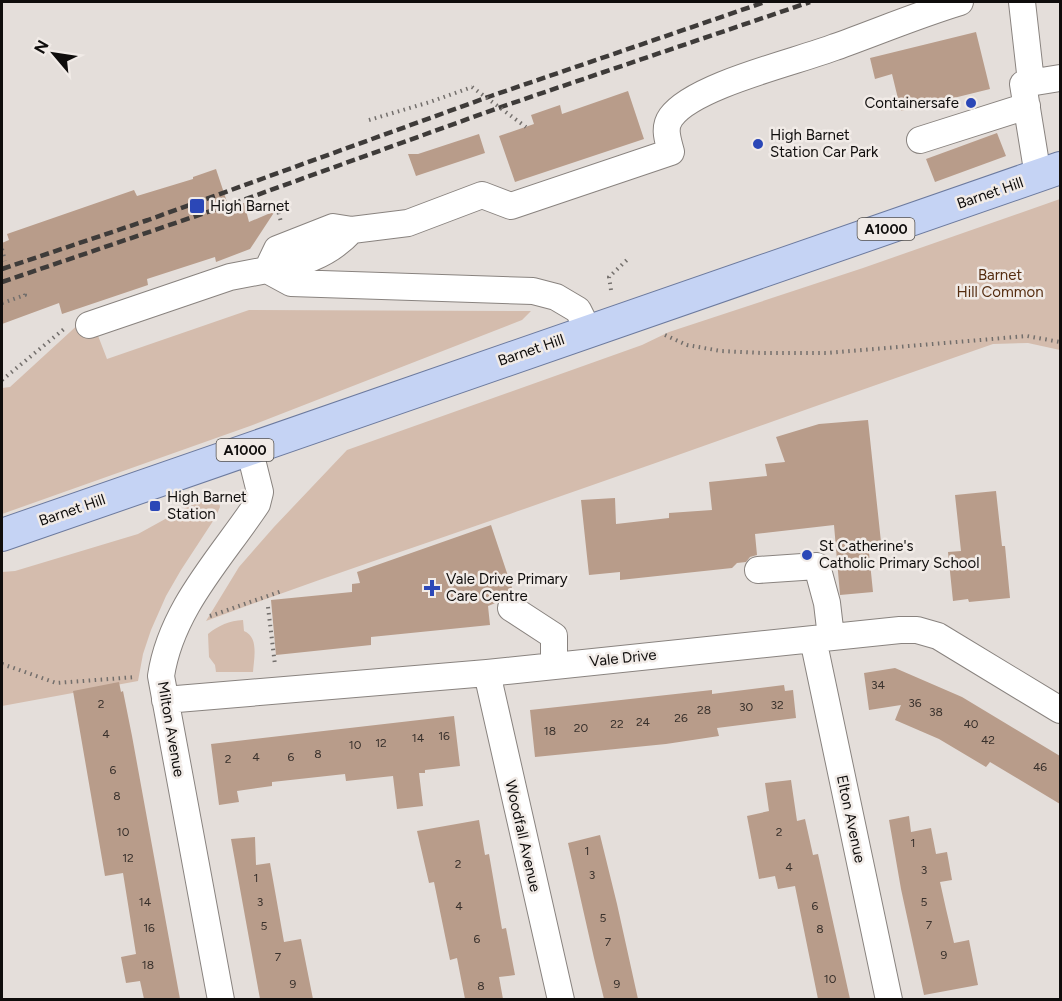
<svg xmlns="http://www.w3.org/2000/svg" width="1062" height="1001" font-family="Figtree,sans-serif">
  <rect width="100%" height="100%" fill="#e4deda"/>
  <path fill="#d4bcad" d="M 1060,199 L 1060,350 L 1028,343 L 993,344 C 843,396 694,450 544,502 C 431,542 318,579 206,621 L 239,567 L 274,527 L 347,450 L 642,345 L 669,332 L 863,268 Z
    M 249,310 L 531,311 L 522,320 L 250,426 L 2,514 L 2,388 L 10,387 L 82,321 L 97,333 L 107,359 Z
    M 218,496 L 220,507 L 215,518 L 181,570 L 166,596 L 151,630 L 143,654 L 138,681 L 2,706 L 2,572 L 15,571 L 138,534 L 187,507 Z
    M 243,620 L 244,631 C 259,637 254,658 253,672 L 216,672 L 215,665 L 209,657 L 208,634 C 219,625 229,621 243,620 Z"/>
  <path fill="#b89c8a" d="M 976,32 L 990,89 L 901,111 L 892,74 L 875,79 L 870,58 Z
    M 628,91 L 644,139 L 515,182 L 499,136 L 534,124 L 531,115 L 560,105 L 562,114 Z
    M 997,133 L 1006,156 L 935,182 L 926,159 Z
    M 479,134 L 485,153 L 416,176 L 408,154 L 418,154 Z
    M 216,169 L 229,208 L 244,203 L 249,222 L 275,211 L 250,249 L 216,262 L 215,257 L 147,279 L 148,285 L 62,314 L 59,303 L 2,324 L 2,243 L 9,240 L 7,234 L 134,190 L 137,196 L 193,179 L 193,177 Z
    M 868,420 L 881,542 L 868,543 L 873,592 L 840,595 L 834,525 L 755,534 L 757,555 L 750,557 L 746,562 L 737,563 L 732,568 L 620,580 L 620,572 L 589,575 L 581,500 L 615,498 L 616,524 L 669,518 L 669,513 L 712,510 L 709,482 L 767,476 L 765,464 L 785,462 L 776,437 L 819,424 Z
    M 996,491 L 1002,546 L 1005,546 L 1010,598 L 969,602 L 968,599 L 953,601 L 948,552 L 961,551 L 955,495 Z
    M 491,525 L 514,594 L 505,594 L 498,602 L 488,606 L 490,625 L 371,637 L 371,645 L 276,655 L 271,600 L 352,592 L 352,584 L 360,583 L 357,572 Z
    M 895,668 L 962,697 L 1060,756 L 1060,804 L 990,762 L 986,767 L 939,739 L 895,720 L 901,705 L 869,710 L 864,673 Z
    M 119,682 L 121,692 L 123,691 L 132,736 L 180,999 L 144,999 L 140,981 L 126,983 L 121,957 L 136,954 L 123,873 L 105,876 L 73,691 Z
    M 784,685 L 785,691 L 793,690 L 796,718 L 717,728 L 719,736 L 666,744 L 535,757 L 530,710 L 712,690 L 712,694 Z
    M 454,716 L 460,766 L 425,770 L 425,773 L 419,773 L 423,806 L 397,809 L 393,776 L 346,781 L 345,774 L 272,782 L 272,786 L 237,791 L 239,802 L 219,805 L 211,744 Z
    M 791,780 L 797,821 L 805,819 L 813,855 L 818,854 L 850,999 L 818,999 L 795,886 L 778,889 L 775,876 L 759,879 L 747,816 L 769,811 L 765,783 Z
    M 909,816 L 911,832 L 931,828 L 936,854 L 947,852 L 952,880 L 940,882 L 946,909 L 954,943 L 969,940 L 978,985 L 924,995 L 901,889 L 889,820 Z
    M 479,820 L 485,855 L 489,854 L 502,929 L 506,928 L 515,975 L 499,977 L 503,999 L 465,999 L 457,958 L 450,960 L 434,882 L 429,883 L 417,831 Z
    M 600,835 L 617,904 L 638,999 L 604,999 L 594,958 L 568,843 Z
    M 255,837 L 256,865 L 270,863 L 284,942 L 301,939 L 313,999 L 260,999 L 231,839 Z"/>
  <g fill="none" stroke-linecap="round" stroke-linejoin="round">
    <defs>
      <path id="minor" d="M 1022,2 L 1031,82
        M 920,140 L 1027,106
        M 1038,176 L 1023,84 L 1060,78
        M 267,270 L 291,283 L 533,291 L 556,297 L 578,310 L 588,330
        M 267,270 C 301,263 327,257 352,230
        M 89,325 L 230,277 L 267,270 L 277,249 L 333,227 L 352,230 L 408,223 L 482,195 L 511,206 L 671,152 C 668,140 663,128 671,117 C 694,85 796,62 835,47 C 877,32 917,15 960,2
        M 758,570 L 817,566 L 827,603 L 831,637
        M 511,608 L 554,636 L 554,665
        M 813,639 L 889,1000
        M 487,673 L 561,1000
        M 165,700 L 487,673 L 900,630 L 917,630 L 938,636 L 1060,710
        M 221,1000 L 161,676 C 171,609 221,558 257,504 L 260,492 L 249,448"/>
      <path id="major" d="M 2,535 L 1060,168"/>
    </defs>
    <use href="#minor" stroke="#89837f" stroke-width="28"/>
    <use href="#major" stroke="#6c7a9e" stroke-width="34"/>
    <path stroke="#736f6c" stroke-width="4" stroke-dasharray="1.5 4.5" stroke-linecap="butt" d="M 369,120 L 430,102 L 472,87
      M 277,207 L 281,222
      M 2,249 L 5,261
      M 611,290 L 609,277 L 629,258
      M 2,303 L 25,295 L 25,293
      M 665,335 L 687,345 L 721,351 L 762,353 L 827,353 L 1027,336 L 1060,342
      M 2,380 L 64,329
      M 268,607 L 275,665
      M 210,616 L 282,591
      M 2,664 L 56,683 L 136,677"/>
    <use href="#minor" stroke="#fff" stroke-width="26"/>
    <use href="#major" stroke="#c5d3f4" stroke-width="32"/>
    <path stroke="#3e3b39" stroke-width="4.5" stroke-dasharray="9 4.5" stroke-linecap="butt" d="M 2,269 L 148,220 L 491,96 L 765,2
      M 2,282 L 243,200 L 501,107 L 810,2"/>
    <path stroke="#736f6c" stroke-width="4" stroke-dasharray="1.5 4.5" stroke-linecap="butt" d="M 472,87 L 526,127"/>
  </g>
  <g fill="#2b47b7" stroke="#f1ebe7" stroke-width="2">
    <circle cx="971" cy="103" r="6"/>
    <circle cx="758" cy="144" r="6"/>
    <rect x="189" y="198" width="16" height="16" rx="3"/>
    <rect x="149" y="500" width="12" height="12" rx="3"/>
    <circle cx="807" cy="555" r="6"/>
    <path d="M429 579h6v6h6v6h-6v6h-6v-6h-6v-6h6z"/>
  </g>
  <g text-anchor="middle" stroke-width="5" stroke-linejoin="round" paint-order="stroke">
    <g font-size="12" fill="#39312c">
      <text x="878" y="689">34</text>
      <text x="915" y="707">36</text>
      <text x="101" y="708">2</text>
      <text x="777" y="709">32</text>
      <text x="746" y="711">30</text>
      <text x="704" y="714">28</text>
      <text x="936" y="716">38</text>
      <text x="681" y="722">26</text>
      <text x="643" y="726">24</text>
      <text x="617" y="728">22</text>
      <text x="971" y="728">40</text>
      <text x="581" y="732">20</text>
      <text x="550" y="735">18</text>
      <text x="106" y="738">4</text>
      <text x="444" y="740">16</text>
      <text x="418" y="742">14</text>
      <text x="988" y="744">42</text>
      <text x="381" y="747">12</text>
      <text x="355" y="749">10</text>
      <text x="318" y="758">8</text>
      <text x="256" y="761">4</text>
      <text x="291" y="761">6</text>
      <text x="228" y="763">2</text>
      <text x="1040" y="771">46</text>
      <text x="113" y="774">6</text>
      <text x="117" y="800">8</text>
      <text x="123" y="836">10</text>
      <text x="779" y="836">2</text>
      <text x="913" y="847">1</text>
      <text x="587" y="855">1</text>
      <text x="128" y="862">12</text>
      <text x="458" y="868">2</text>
      <text x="789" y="871">4</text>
      <text x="924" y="874">3</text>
      <text x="592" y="879">3</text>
      <text x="256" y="882">1</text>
      <text x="145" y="906">14</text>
      <text x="260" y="906">3</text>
      <text x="924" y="906">5</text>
      <text x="459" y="910">4</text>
      <text x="815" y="910">6</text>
      <text x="603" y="922">5</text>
      <text x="929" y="929">7</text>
      <text x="264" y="930">5</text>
      <text x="149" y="932">16</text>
      <text x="820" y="933">8</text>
      <text x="477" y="943">6</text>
      <text x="608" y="946">7</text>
      <text x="944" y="959">9</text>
      <text x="278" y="961">7</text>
      <text x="148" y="969">18</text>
      <text x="830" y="983">10</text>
      <text x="293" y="988">9</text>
      <text x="617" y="988">9</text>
      <text x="481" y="990">8</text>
    </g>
    <g fill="#f1ebe7" stroke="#53504e" stroke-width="1.5">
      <rect x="857.5" y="218" width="57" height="22" rx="4.5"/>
      <rect x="216.5" y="439" width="57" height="22" rx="4.5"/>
    </g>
    <g font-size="14" font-weight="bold" fill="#0f0d0c">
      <text x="886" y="234">A1000</text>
      <text x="245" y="455">A1000</text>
    </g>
    <g font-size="15" fill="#0f0d0c" stroke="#f1ebe7" text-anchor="start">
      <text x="959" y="108" text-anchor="end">Containersafe</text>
      <text x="770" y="140">High Barnet<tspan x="770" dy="17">Station Car Park</tspan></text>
      <text x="210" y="211">High Barnet</text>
      <text x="167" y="502">High Barnet<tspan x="167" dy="17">Station</tspan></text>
      <text x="819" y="551">St Catherine's<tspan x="819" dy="17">Catholic Primary School</tspan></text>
      <text x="446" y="584">Vale Drive Primary<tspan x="446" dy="17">Care Centre</tspan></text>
    </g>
    <g font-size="15" fill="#0f0d0c" stroke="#f1ebe7">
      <text transform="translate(990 193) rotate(-19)" y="5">Barnet Hill</text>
      <text transform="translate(531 350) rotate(-19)" y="5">Barnet Hill</text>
      <text transform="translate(72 510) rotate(-19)" y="5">Barnet Hill</text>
      <text transform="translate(623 658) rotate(-6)" y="5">Vale Drive</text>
      <text transform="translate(171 729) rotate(80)" y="5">Milton Avenue</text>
      <text transform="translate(851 819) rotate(78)" y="5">Elton Avenue</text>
      <text transform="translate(523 836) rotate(77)" y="5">Woodfall Avenue</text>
    </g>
    <g font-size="15" fill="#552d10" stroke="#f1ebe7">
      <text x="1000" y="280">Barnet<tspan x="1000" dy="17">Hill Common</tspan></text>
    </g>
  </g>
  <rect width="1062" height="1001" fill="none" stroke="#0f0d0c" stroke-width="6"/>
  <g transform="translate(54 54) rotate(299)" stroke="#f1ebe7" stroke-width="4.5" paint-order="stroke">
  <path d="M0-4.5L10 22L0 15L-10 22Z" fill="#0f0d0c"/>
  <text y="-9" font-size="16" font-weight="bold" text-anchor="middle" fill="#0f0d0c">N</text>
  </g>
</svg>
